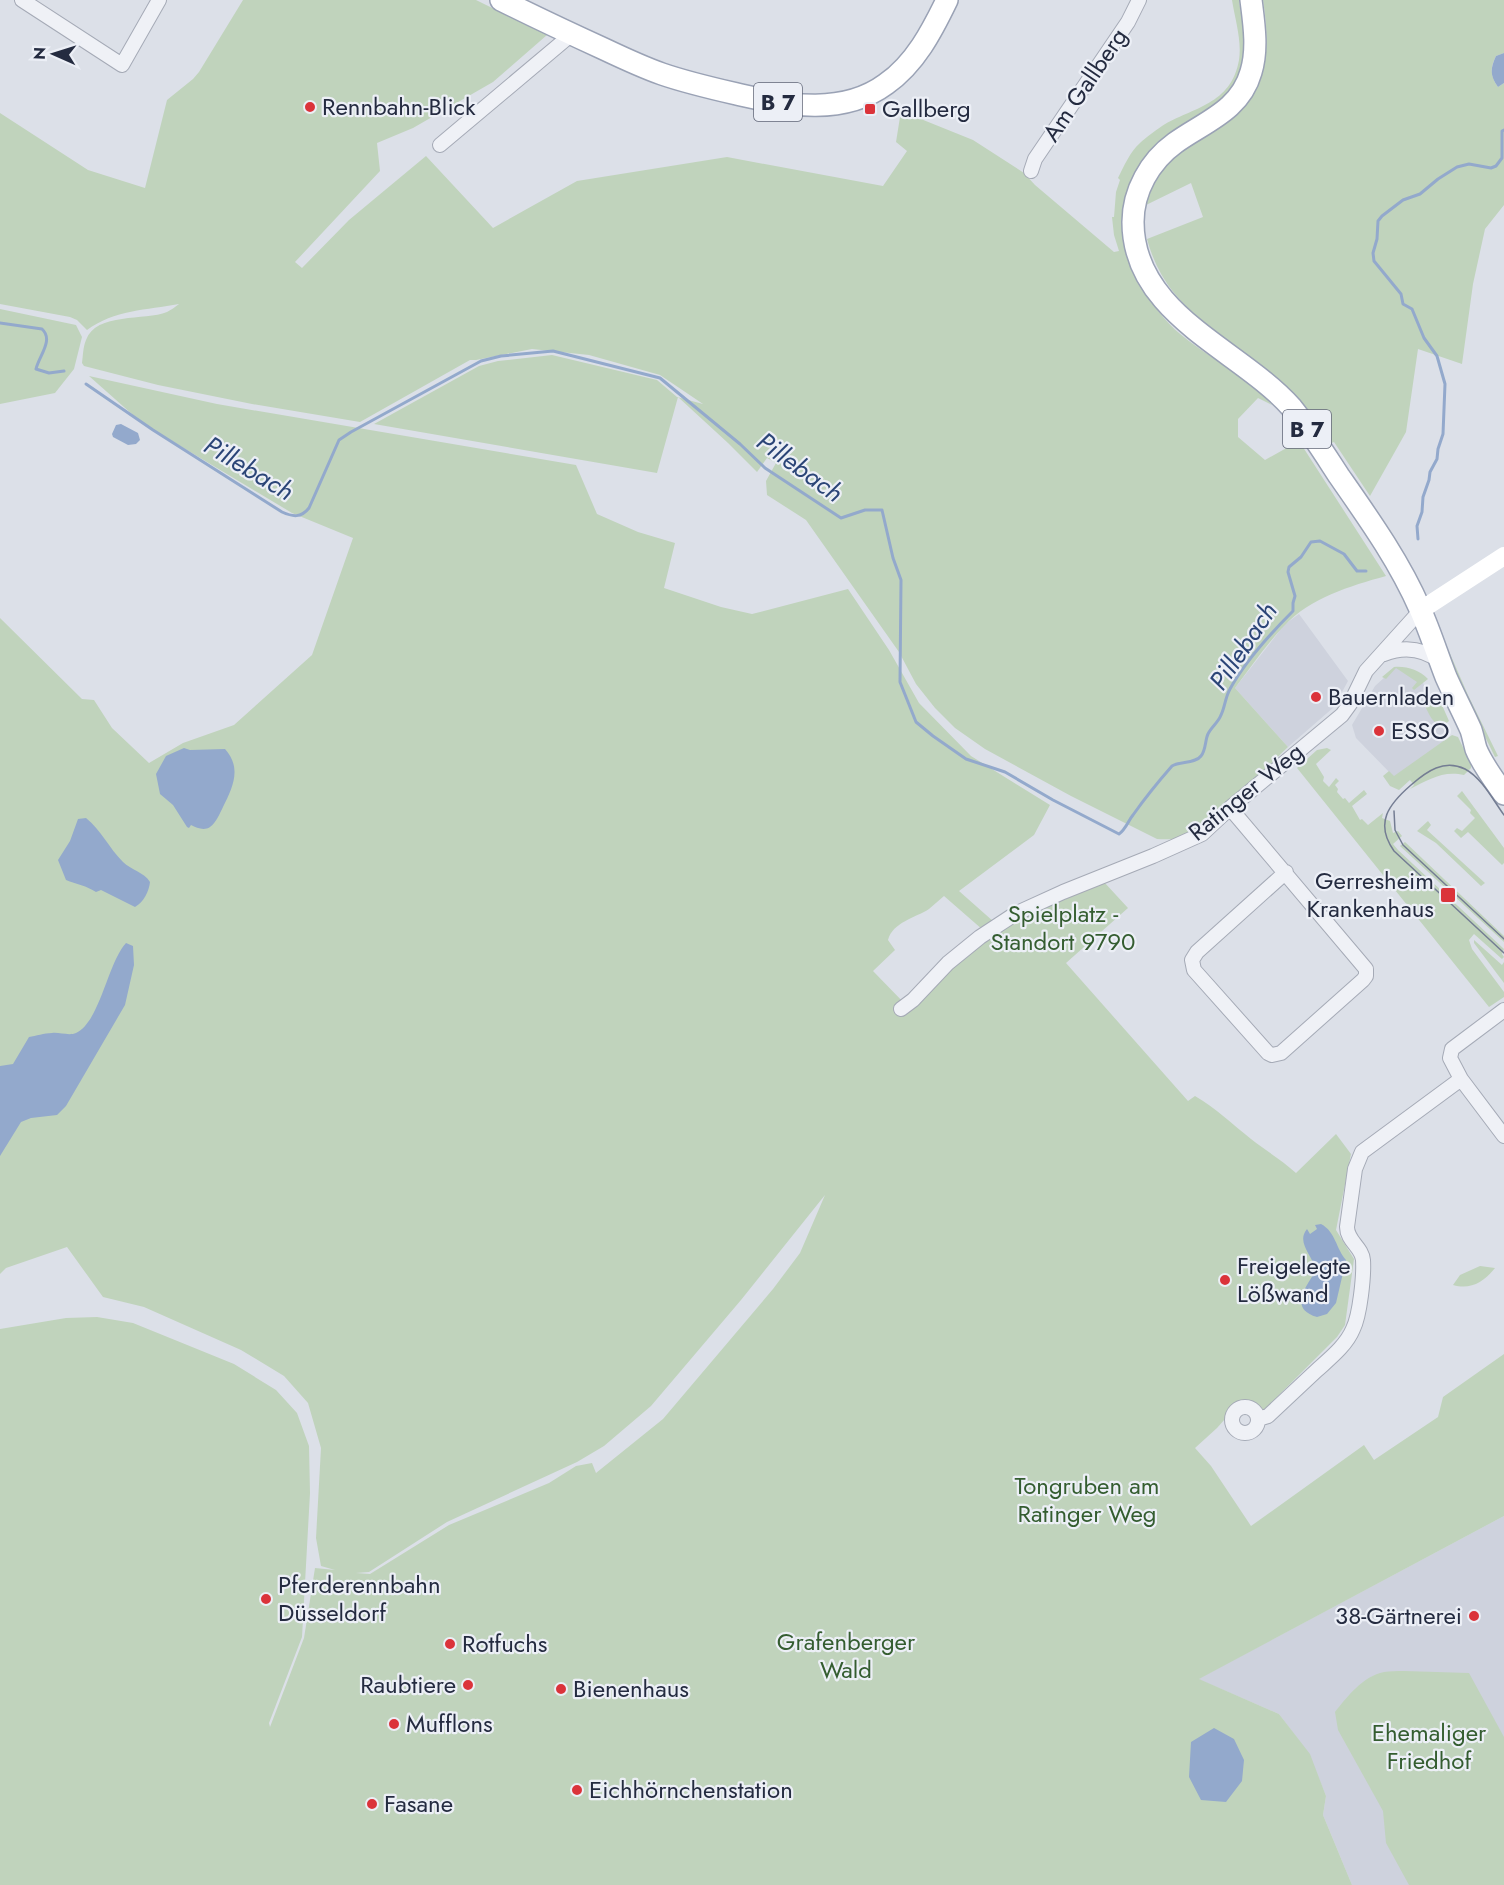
<svg xmlns="http://www.w3.org/2000/svg" width="1504" height="1885" font-family="Jost,sans-serif">
  <rect width="100%" height="100%" fill="#dce0e8"/>
  <path fill="#ced2dd" d="M 1299,614 L 1348,681 L 1334,707 L 1288,747 L 1235,688 L 1285,624 Z
    M 1396,667 L 1423,683 L 1450,738 L 1394,777 L 1356,738 L 1352,725 L 1375,686 Z
    M 1504,1516 L 1504,1885 L 1352,1885 L 1323,1815 L 1326,1796 L 1309,1754 L 1279,1714 L 1198,1679 Z"/>
  <path fill="#c0d3bc" fill-rule="evenodd" d="M 243,0 L 476,0 L 547,35 L 493,82 L 413,128 L 377,143 L 380,171 L 295,262 L 302,268 L 349,220 L 426,156 L 493,228 L 577,181 L 727,157 L 883,186 L 907,151 L 896,142 L 901,111 L 973,140 L 1024,173 L 1035,185 L 1114,252 L 1119,251 L 1114,235 L 1112,217 L 1114,217 L 1116,192 L 1120,180 L 1118,178 C 1124,166 1130,152 1140,143 C 1145,138 1155,131 1162,126 C 1193,107 1231,105 1239,60 C 1242,41 1235,19 1232,0 L 1239,0 C 1242,23 1250,54 1240,77 C 1225,108 1188,117 1163,138 C 1153,147 1146,159 1139,171 C 1134,178 1129,186 1126,195 C 1114,237 1136,284 1163,317 C 1192,352 1244,370 1272,405 L 1258,398 L 1238,419 L 1238,437 L 1265,460 L 1299,441 L 1386,576 C 1350,586 1310,598 1284,626 C 1266,645 1251,667 1235,688 L 1288,747 C 1260,774 1225,813 1193,833 C 1183,839 1169,840 1157,839 L 1071,796 L 985,749 L 955,728 L 935,708 L 916,684 L 899,652 L 806,520 L 767,495 L 766,481 L 776,463 L 767,458 L 757,472 L 728,443 L 678,397 L 657,473 L 374,424 L 479,366 L 498,361 L 552,355 L 657,380 L 677,397 L 703,404 L 660,375 L 589,355 L 532,349 L 476,360 L 470,360 L 360,422 L 252,404 L 158,385 L 84,366 L 82,363 C 83,356 83,347 86,340 C 96,312 145,321 167,312 C 171,310 175,307 179,304 C 147,310 114,310 87,330 L 77,320 L 70,317 L 0,304 L 0,113 L 88,170 L 145,188 L 167,100 L 193,79 L 199,72 Z
    M 1263,0 L 1504,0 L 1504,53 L 1496,56 C 1490,68 1490,76 1498,87 L 1504,83 L 1504,205 L 1485,229 L 1473,284 L 1462,364 L 1418,349 L 1406,432 L 1370,496 L 1334,442 L 1329,444 C 1313,422 1298,398 1278,380 C 1227,332 1167,314 1147,239 L 1203,217 L 1191,183 L 1146,205 C 1151,188 1160,170 1174,158 C 1204,133 1248,119 1261,78 C 1269,53 1267,26 1263,0 Z
    M 0,309 L 76,325 L 82,337 L 74,369 L 55,393 L 0,404 Z
    M 89,376 L 217,404 L 576,465 L 597,514 L 638,532 L 675,543 L 664,588 L 721,607 L 752,614 L 848,589 L 889,650 L 919,703 L 971,756 L 1050,805 L 1034,835 L 959,891 L 994,922 L 983,930 L 944,896 C 939,900 934,905 929,909 C 915,918 893,922 888,940 L 895,950 L 873,971 L 907,1006 L 987,934 L 1046,905 L 1104,882 L 1128,908 L 1066,963 L 1188,1101 L 1195,1096 C 1216,1108 1232,1124 1251,1139 C 1266,1151 1282,1160 1296,1173 L 1336,1134 L 1351,1154 L 1336,1230 L 1354,1259 L 1345,1325 L 1337,1337 L 1264,1410 L 1240,1405 L 1233,1410 L 1217,1428 L 1195,1448 L 1211,1466 L 1251,1526 L 1364,1445 L 1374,1460 L 1438,1417 L 1443,1397 L 1504,1354 L 1504,1516 L 1199,1679 L 1279,1714 L 1310,1754 L 1326,1796 L 1323,1815 L 1352,1885 L 0,1885 L 0,1329 L 66,1318 L 97,1317 L 133,1323 L 234,1364 L 276,1390 L 297,1413 L 309,1446 L 310,1493 L 302,1637 L 269,1723 L 270,1727 L 304,1638 L 315,1568 L 335,1570 L 321,1566 L 316,1538 L 321,1448 L 308,1403 L 284,1376 L 241,1350 L 144,1307 L 103,1297 L 67,1247 L 6,1268 L 0,1274 L 0,618 L 82,699 L 94,700 L 112,728 L 149,763 L 183,743 L 234,725 L 312,655 L 353,538 L 292,513 L 142,423 ZM 825,1195 L 800,1253 L 773,1289 L 663,1419 L 596,1473 L 592,1463 L 576,1466 L 549,1483 L 449,1525 L 370,1574 L 356,1573 L 369,1572 L 447,1522 L 577,1462 L 604,1446 L 651,1406 L 741,1300 Z
    M 1441,633 L 1468,695 L 1498,756 L 1495,757 L 1462,690 L 1439,634 Z
    M 1394,667 C 1407,666 1419,670 1428,679 L 1414,690 L 1412,688 L 1417,682 L 1396,668 L 1386,679 L 1382,677 Z
    M 1430,695 L 1438,696 L 1449,721 L 1443,726 C 1432,725 1428,711 1423,702 L 1426,697 Z
    M 1452,735 L 1458,737 L 1471,764 L 1471,768 L 1464,775 C 1443,770 1428,780 1410,789 L 1414,785 L 1410,780 L 1399,790 L 1390,786 L 1383,776 L 1389,771 L 1394,776 Z
    M 1327,748 L 1331,750 L 1316,764 L 1324,777 L 1323,781 L 1329,787 L 1336,778 L 1339,781 L 1335,785 L 1338,789 L 1337,792 L 1343,799 L 1345,798 L 1349,803 L 1364,790 L 1367,794 L 1352,806 L 1360,820 L 1362,819 L 1368,825 L 1383,813 L 1382,818 L 1390,821 L 1393,833 L 1398,831 L 1402,836 L 1393,844 L 1398,850 L 1504,949 L 1502,954 L 1504,957 L 1502,959 L 1474,934 L 1469,940 L 1472,949 L 1504,992 L 1504,997 L 1489,1007 L 1297,768 L 1317,750 Z
    M 1462,791 L 1504,848 L 1504,863 L 1502,865 L 1468,832 L 1461,838 L 1454,831 L 1457,828 L 1462,831 L 1475,818 L 1470,813 L 1471,810 L 1457,796 Z
    M 1428,821 L 1431,825 L 1427,830 L 1485,883 L 1481,886 L 1436,843 L 1417,831 Z
    M 1405,842 L 1504,936 L 1504,942 L 1400,846 Z
    M 1474,940 L 1502,965 L 1504,962 L 1504,983 L 1474,943 Z
    M 1480,1266 L 1495,1268 C 1484,1282 1471,1290 1453,1285 L 1460,1275 Z
    M 1404,1671 L 1469,1673 L 1504,1737 L 1504,1885 L 1409,1885 L 1386,1843 L 1383,1811 L 1338,1730 L 1335,1712 C 1347,1697 1363,1676 1384,1672 C 1390,1671 1397,1671 1404,1671 Z"/>
  <path fill="#93a9cc" d="M 1504,53 L 1504,83 L 1498,87 C 1490,76 1490,69 1496,56 Z
    M 121,424 L 138,433 L 140,440 L 136,444 L 128,445 L 113,437 L 112,434 L 116,425 Z
    M 184,748 L 190,750 L 225,749 C 242,768 233,787 223,807 C 220,813 216,823 210,827 C 204,831 197,828 191,825 L 189,828 L 187,827 L 173,805 L 160,794 L 156,774 L 166,756 Z
    M 86,818 C 101,830 109,848 123,862 C 131,870 144,872 150,882 C 149,891 144,902 135,907 L 101,890 L 96,892 C 87,886 76,884 66,880 L 58,860 L 70,841 L 78,819 Z
    M 126,943 L 133,946 L 134,965 L 125,1005 L 66,1106 L 57,1115 L 31,1118 L 21,1122 L 0,1156 L 0,1066 L 13,1064 L 29,1037 C 36,1036 44,1033 52,1033 C 59,1032 69,1036 76,1033 C 100,1022 108,962 126,943 Z
    M 1321,1224 C 1336,1232 1336,1249 1346,1260 L 1336,1303 L 1327,1314 L 1317,1317 C 1289,1309 1305,1288 1315,1272 L 1315,1268 C 1312,1255 1296,1242 1307,1229 L 1310,1234 L 1317,1229 L 1315,1225 Z
    M 1214,1728 L 1234,1739 L 1244,1760 L 1242,1781 L 1226,1802 L 1201,1800 L 1189,1777 L 1191,1742 Z"/>
  <g fill="none" stroke-linecap="round" stroke-linejoin="round">
    <path stroke="#93a9cc" stroke-width="3" d="M 0,323 L 42,329 C 54,340 39,356 36,369 L 49,373 L 64,371
      M 86,384 L 153,430 L 282,512 C 293,517 301,518 309,508 L 339,440 L 351,432 L 481,361 L 501,356 L 553,351 L 660,378 L 740,444 L 765,468 L 841,518 L 865,510 L 882,510 L 893,558 L 901,580 L 900,682 L 916,722 L 933,736 L 966,759 L 1005,772 L 1053,800 L 1119,834 C 1126,829 1128,821 1133,815 C 1145,798 1158,782 1172,766 C 1180,761 1195,764 1201,756 C 1206,750 1205,740 1208,734 C 1211,727 1218,723 1221,715 C 1225,707 1225,698 1230,689 C 1244,663 1272,632 1293,611 L 1293,603 L 1295,596 L 1288,572 L 1289,567 L 1301,557 L 1311,542 L 1320,541 L 1344,554 L 1357,571 L 1366,571
      M 1418,539 L 1417,526 L 1422,512 L 1423,497 L 1429,480 L 1430,472 L 1437,459 L 1438,449 L 1443,434 L 1445,384 L 1437,356 L 1424,338 L 1412,309 L 1403,304 L 1401,294 L 1374,261 L 1373,253 L 1377,239 L 1378,221 L 1382,216 L 1403,200 L 1420,194 L 1438,179 L 1457,167 L 1469,164 L 1491,168 L 1496,166 L 1502,158 L 1502,131 L 1504,130"/>
    <defs>
      <path id="minor" d="M 22,0 L 122,65 L 159,0
        M 440,145 L 572,34
        M 1031,171 L 1035,159 L 1128,22 L 1139,0
        M 1384,654 C 1404,646 1423,648 1441,662
        M 1230,808 L 1366,969 L 1366,976 L 1363,980 L 1281,1053 L 1272,1055 L 1268,1053 L 1194,970 L 1192,960 L 1197,952 L 1286,872
        M 901,1009 L 913,1000 L 948,963 L 980,937 L 1015,914 L 1063,892 L 1153,856 L 1202,834 L 1230,808 L 1342,715 L 1350,704 L 1366,671 L 1421,610
        M 1461,1079 L 1450,1058 L 1452,1049 L 1504,1010
        M1232 1420a13 13 0 1 1 26 0a13 13 0 1 1-26 0Z
        M 1258,1419 L 1268,1416 C 1284,1401 1300,1386 1316,1371 C 1329,1359 1346,1346 1353,1329 C 1360,1315 1364,1276 1363,1260 C 1362,1247 1347,1241 1347,1227 L 1355,1169 L 1362,1152 L 1461,1079 L 1504,1136"/>
      <path id="primary" d="M 501,0 C 535,17 569,33 604,49 C 623,58 642,67 662,74 C 688,83 715,89 741,95 C 789,106 844,115 886,84 C 915,64 932,31 947,0
        M 1251,0 C 1254,24 1258,49 1251,72 C 1240,111 1204,122 1175,143 C 1150,161 1133,191 1133,222 C 1133,315 1240,349 1292,408 C 1309,429 1324,453 1339,476 C 1369,519 1399,561 1420,609 C 1430,631 1437,654 1446,677 C 1454,695 1463,712 1471,730 C 1473,736 1474,742 1476,749 C 1482,764 1494,780 1504,794"/>
    </defs>
    <use href="#minor" stroke="#a5aab6" stroke-width="16"/>
    <use href="#primary" stroke="#9aa2b5" stroke-width="24"/>
    <use href="#minor" stroke="#eff1f6" stroke-width="14"/>
    <path stroke="#fff" stroke-width="18" d="M 1421,610 L 1504,556"/>
    <use href="#primary" stroke="#fff" stroke-width="21"/>
    <path stroke="#747d93" stroke-width="1.5" d="M 1394,811 L 1395,830 L 1403,845 L 1504,939
      M 1504,815 C 1493,800 1482,778 1465,769 C 1444,759 1427,771 1411,785 C 1389,804 1374,823 1394,851 L 1504,953"/>
  </g>
  <g fill="#db333a" stroke="#eceff6" stroke-width="2">
    <circle cx="310" cy="107" r="6"/>
    <rect x="864" y="103" width="12" height="12" rx="3"/>
    <circle cx="1316" cy="697" r="6"/>
    <circle cx="1379" cy="731" r="6"/>
    <rect x="1440" y="887" width="16" height="16" rx="3"/>
    <circle cx="1225" cy="1280" r="6"/>
    <circle cx="266" cy="1599" r="6"/>
    <circle cx="1474" cy="1616" r="6"/>
    <circle cx="450" cy="1644" r="6"/>
    <circle cx="468" cy="1685" r="6"/>
    <circle cx="561" cy="1689" r="6"/>
    <circle cx="394" cy="1724" r="6"/>
    <circle cx="577" cy="1790" r="6"/>
    <circle cx="372" cy="1804" r="6"/>
  </g>
  <g text-anchor="middle" stroke-width="4.5" stroke-linejoin="round" paint-order="stroke">
    <g fill="#eceff6" stroke="#606677" stroke-width="1.5">
      <rect x="754" y="83" width="48" height="38" rx="4.5"/>
      <rect x="1283" y="410" width="48" height="38" rx="4.5"/>
    </g>
    <g font-size="22" font-weight="bold" fill="#242b40">
      <text x="778" y="110">B 7</text>
      <text x="1307" y="437">B 7</text>
    </g>
    <g font-size="24" fill="#242b40" stroke="#eceff6">
      <text transform="translate(1085 85) rotate(-56)" y="8">Am Gallberg</text>
      <text transform="translate(1246 792) rotate(-39)" y="8">Ratinger Weg</text>
    </g>
    <g font-size="24" fill="#242b40" stroke="#eceff6" text-anchor="start">
      <text x="322" y="115">Rennbahn-Blick</text>
      <text x="882" y="117">Gallberg</text>
      <text x="1328" y="705">Bauernladen</text>
      <text x="1391" y="739">ESSO</text>
      <text x="1434" y="889" text-anchor="end">Gerresheim<tspan x="1434" dy="28">Krankenhaus</tspan></text>
      <text x="1237" y="1274">Freigelegte<tspan x="1237" dy="28">Lößwand</tspan></text>
      <text x="278" y="1593">Pferderennbahn<tspan x="278" dy="28">Düsseldorf</tspan></text>
      <text x="1462" y="1624" text-anchor="end">38-Gärtnerei</text>
      <text x="462" y="1652">Rotfuchs</text>
      <text x="456" y="1693" text-anchor="end">Raubtiere</text>
      <text x="573" y="1697">Bienenhaus</text>
      <text x="406" y="1732">Mufflons</text>
      <text x="589" y="1798">Eichhörnchenstation</text>
      <text x="384" y="1812">Fasane</text>
    </g>
    <g font-size="24" fill="#345d30" stroke="#eceff6">
      <text x="1063" y="922">Spielplatz -<tspan x="1063" dy="28">Standort 9790</tspan></text>
      <text x="1087" y="1494">Tongruben am<tspan x="1087" dy="28">Ratinger Weg</tspan></text>
      <text x="846" y="1650">Grafenberger<tspan x="846" dy="28">Wald</tspan></text>
      <text x="1429" y="1741">Ehemaliger<tspan x="1429" dy="28">Friedhof</tspan></text>
    </g>
    <g font-size="26" font-style="italic" fill="#2b4577" stroke="#eceff6">
      <text transform="translate(800 467) rotate(36)" y="9">Pillebach</text>
      <text transform="translate(249 468) rotate(31)" y="9">Pillebach</text>
      <text transform="translate(1243 646) rotate(-56)" y="9">Pillebach</text>
    </g>
  </g>
  <g transform="translate(54 54) rotate(273)" stroke="#eceff6" stroke-width="4.5" paint-order="stroke">
  <path d="M0-4.5L10 22L0 15L-10 22Z" fill="#242b40"/>
  <text y="-9" font-size="16" font-weight="bold" text-anchor="middle" fill="#242b40">N</text>
  </g>
</svg>
